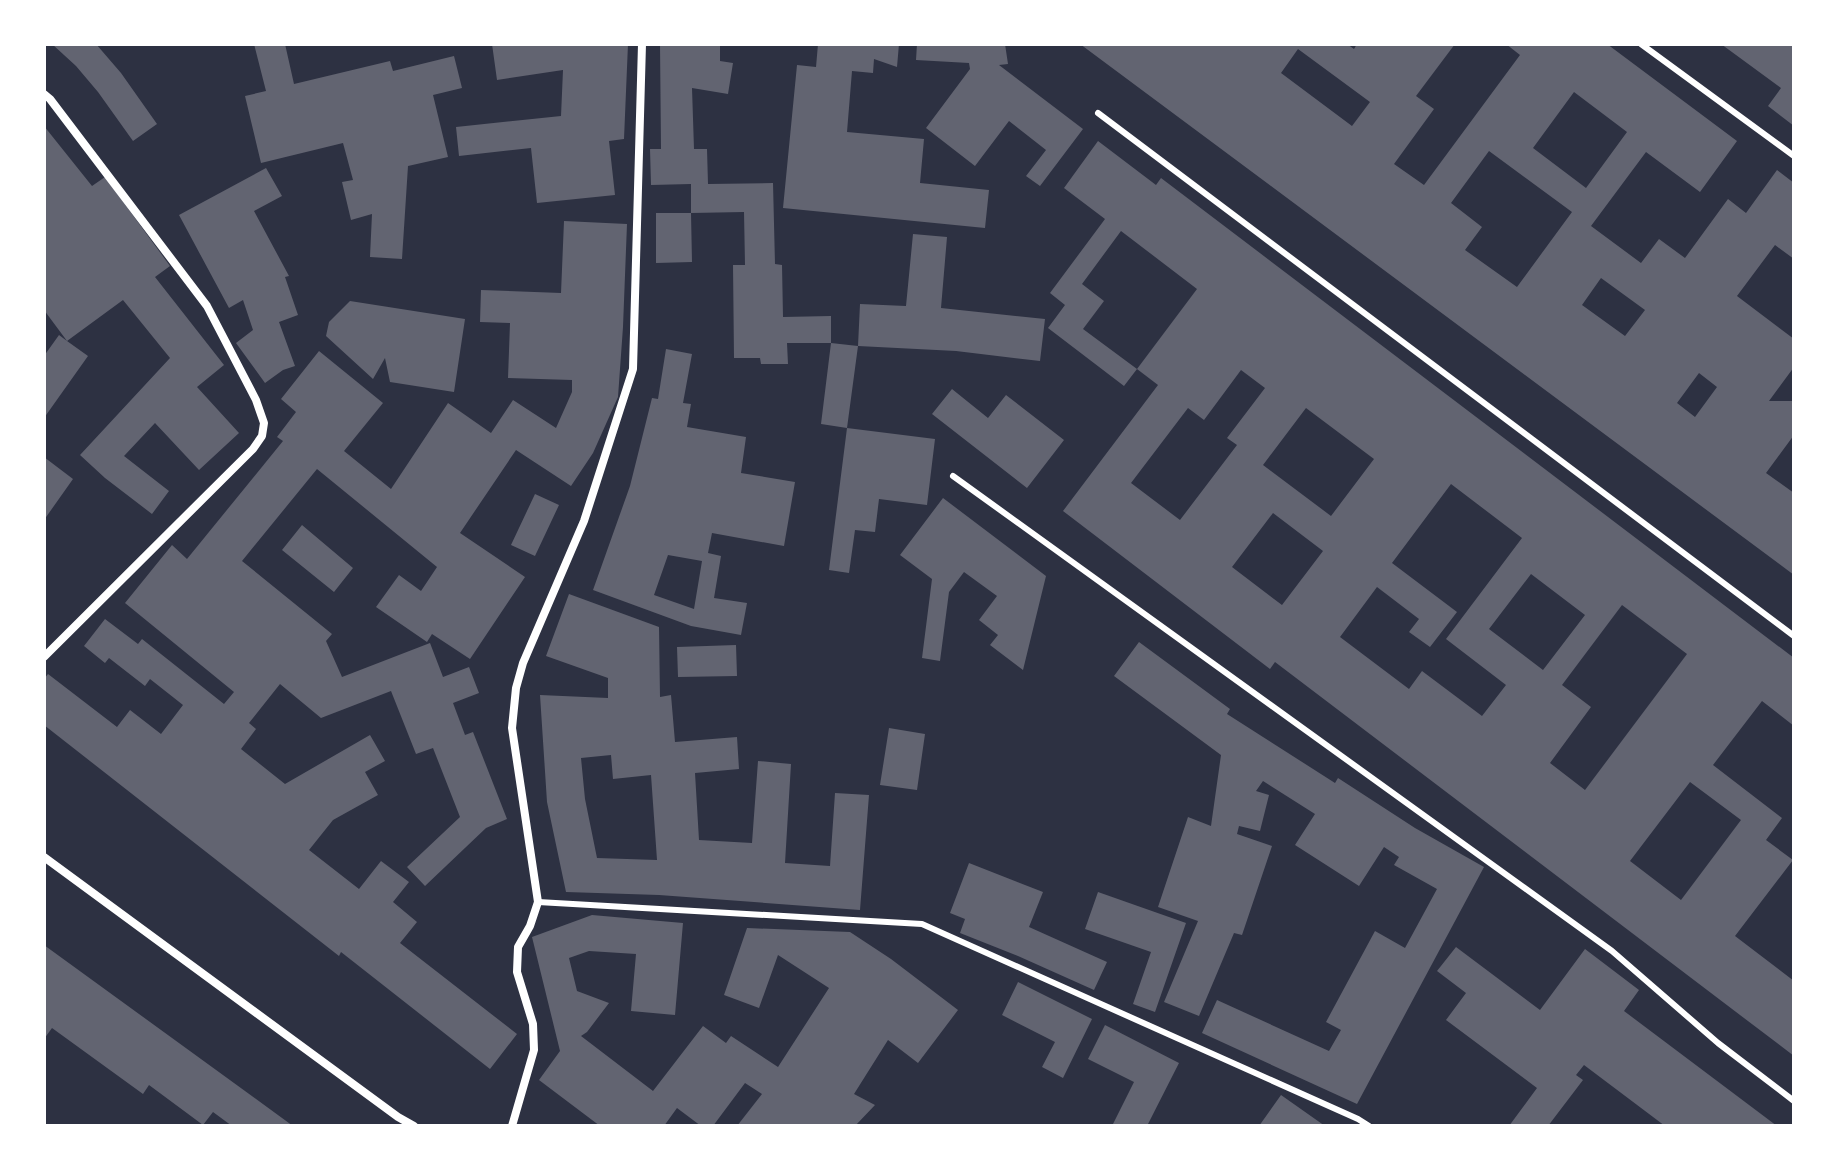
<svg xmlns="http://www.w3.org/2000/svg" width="1838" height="1170" font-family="Lato,sans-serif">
  <rect width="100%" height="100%" fill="#2d3142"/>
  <path fill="#626471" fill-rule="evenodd" d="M 52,44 L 96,44 L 121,73 L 157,124 L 133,141 L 98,92 L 76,66 Z
    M 254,44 L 285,44 L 294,84 L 390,61 L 393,71 L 454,56 L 462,88 L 433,95 L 448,157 L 408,166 L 402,259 L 370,257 L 372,214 L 351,220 L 342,182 L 353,180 L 343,143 L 261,163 L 245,96 L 266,91 Z
    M 492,44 L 628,44 L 624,139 L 609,141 L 615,195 L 537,203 L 531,148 L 459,156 L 456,127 L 561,116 L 563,70 L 497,80 Z
    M 660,44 L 720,44 L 720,61 L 733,63 L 728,94 L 692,88 L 694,149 L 707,149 L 708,184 L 773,183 L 775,264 L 782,265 L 783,317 L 831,316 L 831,343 L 787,343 L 788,364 L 761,364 L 760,358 L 734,358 L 733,265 L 745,265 L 744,212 L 691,213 L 691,184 L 651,185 L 650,149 L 661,149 Z
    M 818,44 L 899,44 L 897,67 L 874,59 L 873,73 L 852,71 L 847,132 L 924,139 L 920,183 L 989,190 L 985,228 L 783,208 L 797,65 L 816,67 Z
    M 917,44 L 1005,44 L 1008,64 L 999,65 L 1083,129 L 1040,186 L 1026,176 L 1046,150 L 1009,121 L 975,166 L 926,128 L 970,69 L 969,63 L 916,60 Z
    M 1080,44 L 1347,44 L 1354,49 L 1357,44 L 1455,44 L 1416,96 L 1434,109 L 1394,164 L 1424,185 L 1520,55 L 1506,44 L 1607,44 L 1737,141 L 1700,192 L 1646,152 L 1591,226 L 1641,263 L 1659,239 L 1685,258 L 1728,199 L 1746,213 L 1777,170 L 1794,183 L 1794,259 L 1775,245 L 1737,296 L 1794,339 L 1794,367 L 1769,401 L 1794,401 L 1794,435 L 1766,473 L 1794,493 L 1794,575 ZM 1298,49 L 1370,102 L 1352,126 L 1281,73 ZM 1574,92 L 1627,132 L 1586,188 L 1533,148 ZM 1489,151 L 1572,212 L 1517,287 L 1465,250 L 1482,227 L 1451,203 ZM 1601,278 L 1645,310 L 1625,336 L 1582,305 ZM 1699,373 L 1717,387 L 1695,417 L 1677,403 Z
    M 1721,44 L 1794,44 L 1794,126 L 1768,106 L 1781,88 Z
    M 44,126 L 92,186 L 105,177 L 170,266 L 155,277 L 224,365 L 197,387 L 239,433 L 199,470 L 155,423 L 124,456 L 169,491 L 152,514 L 105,478 L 80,455 L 170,358 L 123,300 L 67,341 L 88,356 L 44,418 L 44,356 L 59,335 L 67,341 L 44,310 Z
    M 1098,141 L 1156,185 L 1161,178 L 1794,658 L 1794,726 L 1762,701 L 1713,765 L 1782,818 L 1766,840 L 1793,860 L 1735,936 L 1794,981 L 1794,1056 L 1275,662 L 1270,669 L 1063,511 L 1158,385 L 1137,369 L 1197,289 L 1121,231 L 1082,284 L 1104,301 L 1083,329 L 1137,369 L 1124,386 L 1048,328 L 1065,305 L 1050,293 L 1105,219 L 1064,188 ZM 1241,370 L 1265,388 L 1227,438 L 1237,445 L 1180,520 L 1131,483 L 1188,408 L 1204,420 ZM 1306,408 L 1374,459 L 1331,516 L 1263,465 ZM 1451,484 L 1522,538 L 1446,639 L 1506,685 L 1482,716 L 1422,671 L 1409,689 L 1340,637 L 1377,587 L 1419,619 L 1409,632 L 1430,647 L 1457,612 L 1392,563 ZM 1273,513 L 1323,551 L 1282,605 L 1232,567 ZM 1531,574 L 1585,615 L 1543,670 L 1489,629 ZM 1622,605 L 1687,654 L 1585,790 L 1550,763 L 1591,707 L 1562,685 ZM 1690,782 L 1741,820 L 1681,900 L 1630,861 Z
    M 266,168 L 282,196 L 254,211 L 289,276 L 285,277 L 298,315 L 279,322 L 295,366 L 283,370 L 265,383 L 236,343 L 253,330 L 243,300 L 229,308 L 179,215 Z
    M 656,213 L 691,213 L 692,262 L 656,263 Z
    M 564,221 L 627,224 L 623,327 L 618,397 L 593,453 L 571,486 L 516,450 L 460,533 L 525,577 L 470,659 L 432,634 L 427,642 L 376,607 L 399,575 L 421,591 L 437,567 L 317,469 L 242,561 L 332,634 L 326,641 L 342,677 L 430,643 L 443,677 L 469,667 L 479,693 L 453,703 L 465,735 L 473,732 L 507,819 L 486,828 L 425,886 L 407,867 L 460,817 L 433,748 L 416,754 L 391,691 L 321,718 L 280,684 L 249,723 L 256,729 L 241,749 L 285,784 L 370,735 L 385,761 L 365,772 L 378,795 L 333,820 L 309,850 L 359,889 L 381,861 L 409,882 L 393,902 L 417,922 L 400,943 L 517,1034 L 490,1069 L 341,952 L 339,956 L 44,725 L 44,679 L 48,674 L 117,727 L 130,710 L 161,734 L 183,705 L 150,679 L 145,686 L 109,658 L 105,663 L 84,646 L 105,619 L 138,644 L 142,639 L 224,704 L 234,692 L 125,603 L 172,545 L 187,559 L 283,441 L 277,437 L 296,412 L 281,399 L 319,351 L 383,403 L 344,451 L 391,489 L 448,403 L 491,433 L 513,400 L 556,428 L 572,392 L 572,380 L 508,378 L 510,323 L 480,322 L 481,290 L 561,293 Z
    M 913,234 L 947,237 L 941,308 L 1045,319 L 1040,361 L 956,351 L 858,346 L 860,304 L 906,306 Z
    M 350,301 L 465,319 L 454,392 L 390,382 L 385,358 L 373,379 L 326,336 L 329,322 Z
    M 831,343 L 858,346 L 847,428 L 935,439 L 927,505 L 879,499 L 875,532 L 855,530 L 849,573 L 829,570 L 847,428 L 821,424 Z
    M 666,349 L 692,354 L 683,403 L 691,404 L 687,427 L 746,437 L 741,473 L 795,482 L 784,546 L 712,533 L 708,553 L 721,556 L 714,598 L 747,603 L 741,635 L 691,626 L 593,590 L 630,486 L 652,398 L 658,399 ZM 668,555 L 702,561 L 694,609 L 654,595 Z
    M 952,389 L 988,418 L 1006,395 L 1064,440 L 1027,488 L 932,414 Z
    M 44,457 L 73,479 L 44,520 Z
    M 535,494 L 559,505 L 535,556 L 511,545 Z
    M 943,498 L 1046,576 L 1023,670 L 990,645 L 998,635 L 979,620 L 997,596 L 964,572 L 949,592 L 940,661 L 922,658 L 932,579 L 900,555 Z
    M 302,525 L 353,568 L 334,592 L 282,550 Z
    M 569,594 L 659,627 L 660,697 L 671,695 L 675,742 L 737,737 L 739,769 L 695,773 L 699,840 L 752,843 L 758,761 L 791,764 L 785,863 L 830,866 L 835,793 L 869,795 L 860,910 L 659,895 L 566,892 L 547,802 L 540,695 L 608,698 L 608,678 L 546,656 ZM 611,755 L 613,779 L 651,775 L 657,860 L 597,858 L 585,799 L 581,758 Z
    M 1139,642 L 1230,709 L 1227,714 L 1335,783 L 1338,778 L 1415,828 L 1484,867 L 1357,1104 L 1202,1033 L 1217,1000 L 1329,1051 L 1341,1030 L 1326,1022 L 1375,931 L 1405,948 L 1437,889 L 1394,865 L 1399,857 L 1384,847 L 1359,886 L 1295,845 L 1315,814 L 1263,781 L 1256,791 L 1269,795 L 1260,831 L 1239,826 L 1237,834 L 1272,846 L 1242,935 L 1234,933 L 1199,1016 L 1164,1002 L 1198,921 L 1158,907 L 1188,817 L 1211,826 L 1221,755 L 1114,676 Z
    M 736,645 L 737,676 L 678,677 L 677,647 Z
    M 889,728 L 925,734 L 917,790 L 880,785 Z
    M 969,863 L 1043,892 L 1029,927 L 1107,962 L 1094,990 L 1018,956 L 960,933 L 965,919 L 950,913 Z
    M 1098,892 L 1186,923 L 1155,1012 L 1133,1004 L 1151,952 L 1085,929 Z
    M 592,915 L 683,923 L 675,1015 L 631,1011 L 636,954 L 589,951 L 569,958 L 577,991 L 609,1003 L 587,1032 L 581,1036 L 653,1091 L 703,1026 L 726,1043 L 731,1036 L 778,1067 L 829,988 L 778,955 L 759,1008 L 724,995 L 747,928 L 850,932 L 891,959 L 958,1010 L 918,1063 L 888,1040 L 854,1094 L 875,1105 L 855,1126 L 737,1126 L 762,1094 L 745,1083 L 713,1126 L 701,1126 L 677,1108 L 664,1126 L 600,1126 L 539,1080 L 560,1051 L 532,937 Z
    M 44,945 L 234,1083 L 293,1126 L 232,1126 L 213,1112 L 203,1125 L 149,1085 L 143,1094 L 52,1028 L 44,1039 Z
    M 1456,947 L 1540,1010 L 1585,949 L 1639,990 L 1624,1011 L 1777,1126 L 1665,1126 L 1584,1065 L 1576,1075 L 1583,1080 L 1548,1126 L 1509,1126 L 1537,1088 L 1446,1020 L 1466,993 L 1437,971 Z
    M 1018,982 L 1092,1019 L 1063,1078 L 1042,1067 L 1055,1042 L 1002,1015 Z
    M 1105,1025 L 1179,1063 L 1147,1126 L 1112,1126 L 1134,1082 L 1088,1059 Z
    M 1281,1095 L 1325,1126 L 1259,1126 Z"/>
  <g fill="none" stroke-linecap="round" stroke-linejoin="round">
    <path stroke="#fff" stroke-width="6" d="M 1641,44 L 1794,156
      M 1098,113 L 1794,636
      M 953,476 L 1612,951 L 1718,1043 L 1794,1101
      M 538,902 L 922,924 L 1358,1119 L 1369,1126"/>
    <path stroke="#fff" stroke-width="8" d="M 44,94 L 50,99 L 207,306 L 256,400 L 264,423 L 262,436 L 253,449 L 44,657
      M 44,857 L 398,1117 L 414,1126
      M 512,1126 L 534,1050 L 533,1024 L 517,972 L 518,947 L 530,926 L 538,902 L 512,728 L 516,688 L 523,663 L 584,521 L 633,369 L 642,44"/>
  </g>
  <rect width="1838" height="1170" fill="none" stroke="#ffffff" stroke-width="92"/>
</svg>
